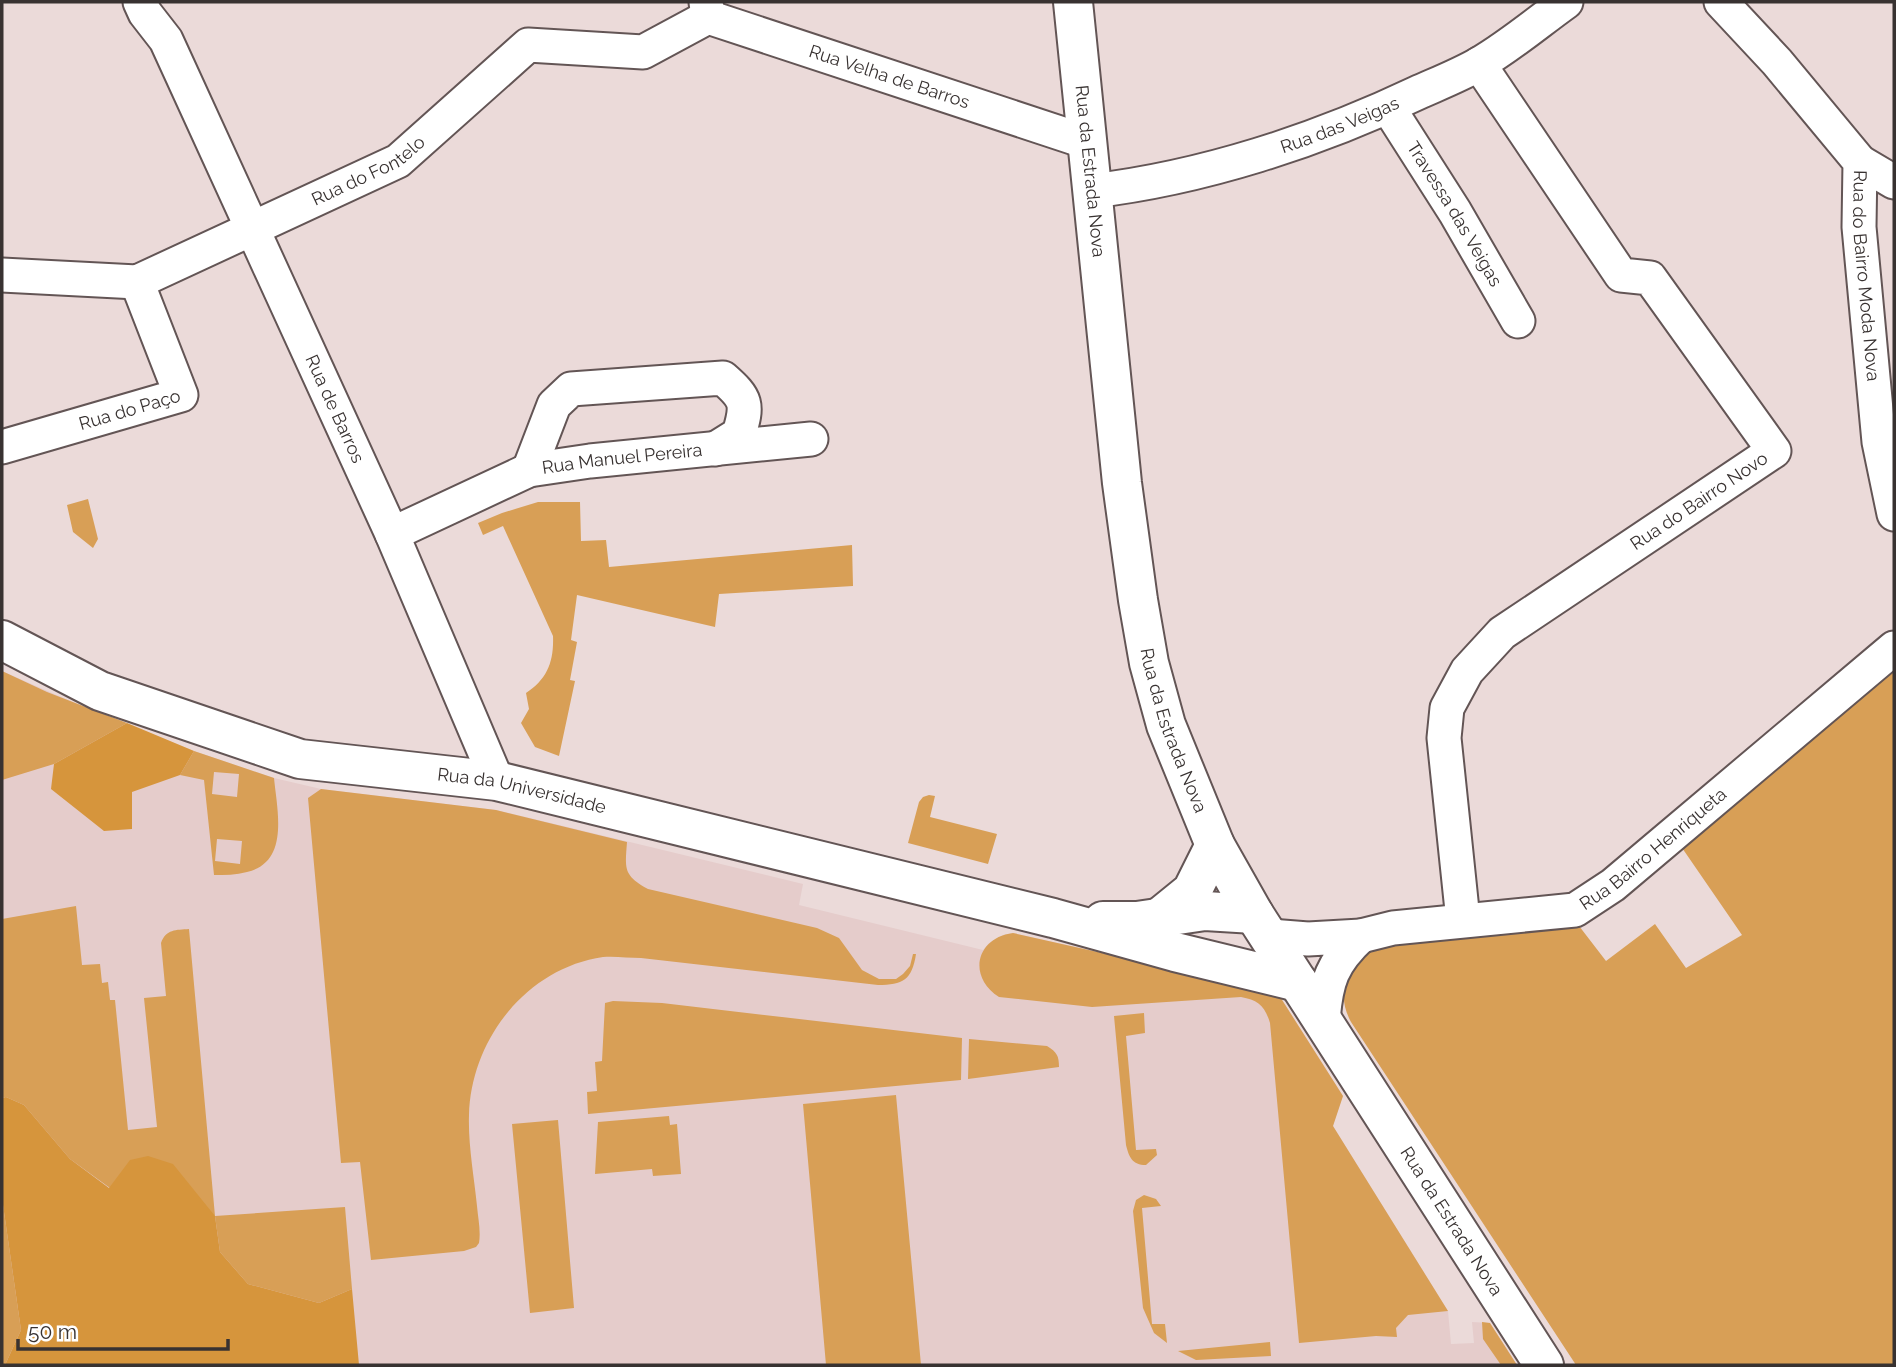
<svg xmlns="http://www.w3.org/2000/svg" width="1896" height="1367" font-family="Raleway,sans-serif">
  <rect width="100%" height="100%" fill="#ebdad9"/>
  <path fill="#e5cccb" d="M 2,671 L 77,704 L 194,751 L 274,778 L 321,789 L 496,810 L 663,850 L 803,884 L 799,905 L 983,950 L 989,943 L 1003,935 L 1013,933 L 1277,992 L 1343,1096 L 1333,1126 L 1448,1311 L 1451,1344 L 1474,1343 L 1472,1322 L 1490,1323 L 1517,1365 L 2,1365 Z"/>
  <path fill="#d89f56" fill-rule="evenodd" d="M 88,499 L 98,539 L 93,548 L 73,532 L 67,505 Z
    M 538,502 L 580,502 L 581,541 L 606,540 L 609,567 L 852,545 L 853,586 L 719,594 L 715,627 L 577,595 L 571,640 L 577,642 L 570,680 L 575,681 L 559,756 L 535,747 L 521,723 L 529,709 L 526,693 C 547,679 554,662 553,636 L 503,526 L 483,535 L 478,523 L 502,513 Z
    M 1894,662 L 1894,1365 L 1576,1365 L 1351,1022 C 1334,991 1351,973 1365,945 L 1576,922 L 1606,961 L 1655,924 L 1686,968 L 1742,935 L 1678,842 Z
    M 2,671 L 47,692 L 127,723 L 54,764 L 2,780 Z
    M 194,751 L 274,778 C 277,810 290,862 247,872 C 236,875 225,875 214,875 L 204,780 L 180,775 ZM 214,772 L 239,774 L 237,797 L 212,794 ZM 217,839 L 242,841 L 240,864 L 215,861 Z
    M 321,789 L 496,810 L 627,842 C 625,869 623,875 648,889 L 817,928 L 839,938 L 862,970 L 879,979 L 896,979 L 903,974 L 910,966 L 913,954 L 916,954 C 912,980 903,985 878,985 L 641,958 C 629,958 615,956 603,957 C 527,968 471,1039 469,1115 C 468,1145 474,1176 477,1206 C 478,1218 481,1231 479,1243 L 476,1247 L 464,1251 L 371,1260 L 360,1162 L 341,1163 L 308,798 Z
    M 929,795 L 935,796 L 930,817 L 997,834 L 988,864 L 908,843 L 919,802 L 923,797 Z
    M 76,906 L 82,965 L 100,964 L 102,983 L 108,982 L 110,1000 L 115,1000 L 128,1130 L 157,1127 L 144,998 L 166,996 L 161,943 C 166,929 176,930 189,929 L 215,1216 L 345,1207 L 352,1289 L 319,1303 L 248,1284 L 220,1252 L 215,1216 L 110,1188 L 70,1159 L 24,1105 L 6,1097 L 2,1098 L 2,919 Z
    M 1013,933 L 1277,992 L 1343,1096 L 1333,1126 L 1448,1311 L 1408,1315 L 1396,1328 L 1397,1337 L 1376,1336 L 1299,1343 L 1270,1023 C 1265,1006 1258,1000 1241,997 L 1092,1007 L 999,997 C 967,976 976,938 1013,933 Z
    M 613,1001 L 662,1003 L 962,1038 L 961,1080 L 588,1114 L 587,1092 L 597,1091 L 595,1062 L 602,1061 L 605,1003 Z
    M 1144,1013 L 1145,1033 L 1126,1036 L 1136,1150 L 1156,1149 L 1157,1155 L 1146,1165 C 1132,1165 1129,1157 1126,1145 L 1114,1016 Z
    M 969,1039 L 1047,1046 C 1057,1052 1059,1056 1059,1067 L 968,1079 Z
    M 896,1095 L 921,1365 L 826,1365 L 803,1104 Z
    M 669,1116 L 670,1125 L 677,1124 L 681,1174 L 653,1176 L 652,1169 L 595,1174 L 598,1122 Z
    M 558,1120 L 574,1308 L 530,1313 L 512,1124 Z
    M 1144,1195 L 1156,1199 L 1161,1206 L 1142,1208 L 1152,1324 L 1165,1324 L 1167,1343 L 1154,1333 L 1143,1308 L 1133,1211 L 1136,1200 Z
    M 2,1198 L 21,1330 L 5,1365 L 2,1365 Z
    M 1482,1322 L 1490,1323 L 1517,1365 L 1501,1365 L 1483,1339 Z
    M 1270,1342 L 1271,1356 L 1196,1360 L 1178,1351 Z"/>
  <path fill="#d6953c" d="M 127,723 L 194,751 L 180,775 L 132,792 L 132,829 L 104,831 L 51,789 L 54,764 Z
    M 6,1097 L 24,1105 L 70,1159 L 109,1188 L 130,1160 L 148,1156 L 173,1164 L 215,1216 L 220,1252 L 248,1284 L 319,1303 L 352,1289 L 359,1365 L 5,1365 L 21,1330 L 2,1198 L 2,1098 Z"/>
  <g fill="none" stroke-linecap="round" stroke-linejoin="round">
    <defs>
      <g id="minor">
        <path id="s1" d="M 140,2 L 145,13 L 166,40 L 392,534 L 497,781"/>
        <path id="s2" d="M 706,2 L 708,17 L 1087,142"/>
        <path id="s3" d="M 1721,2 L 1777,62 L 1860,162 L 1859,227 L 1879,442 L 1894,514"/>
        <path id="s4" d="M 1388,107 L 1455,212 L 1518,321"/>
        <path d="M 1860,162 L 1894,182"/>
        <path id="s5" d="M 1092,191 C 1202,178 1316,141 1417,93 C 1437,84 1460,75 1479,64 C 1510,46 1538,22 1566,2"/>
        <path id="s6" d="M 2,275 L 137,282 L 398,161 L 528,45 L 643,52 L 708,17"/>
        <path id="s7" d="M 2,447 L 181,395 L 137,282"/>
        <path d="M 529,470 L 554,405 L 571,389 L 723,378 C 747,399 748,404 739,434 L 715,449"/>
        <path id="s8" d="M 392,534 L 529,470 L 590,461 L 811,439"/>
        <path id="s9" d="M 1463,920 L 1444,738 L 1447,708 L 1467,671 L 1502,633 L 1774,451 L 1650,278 L 1621,275 L 1479,64"/>
        <path d="M 1270,936 L 1308,939 L 1361,936 C 1332,963 1326,981 1323,1021"/>
        <path id="s10" d="M 1361,936 L 1393,928 L 1575,910 L 1613,885 L 1894,648"/>
      </g>
      <g id="tertiary">
        <path id="s11" d="M 2,640 L 100,691 L 300,759 L 497,781 L 1053,918 L 1175,952 L 1298,982"/>
        <path d="M 1160,917 L 1192,891 L 1215,845"/>
        <path d="M 1103,921 L 1137,921 L 1205,911 L 1254,914"/>
      </g>
      <g id="secondary">
        <path id="s12" d="M 1073,2 L 1122,483 L 1138,600 L 1149,663 L 1166,725 L 1215,845 L 1254,914 L 1544,1365"/>
      </g>
    </defs>
    <use href="#minor" stroke="#635555" stroke-width="37"/>
    <use href="#tertiary" stroke="#635555" stroke-width="42"/>
    <use href="#secondary" stroke="#635555" stroke-width="42"/>
    <use href="#minor" stroke="#fff" stroke-width="33"/>
    <use href="#tertiary" stroke="#fff" stroke-width="38"/>
    <use href="#secondary" stroke="#fff" stroke-width="38"/>
  </g>
  <g text-anchor="middle" stroke-width="7" stroke-linejoin="round" paint-order="stroke">
    <g font-size="18" fill="#383231" stroke="#fff">
      <text dy="6" stroke="none"><textPath href="#s2" startOffset="206">Rua Velha de Barros</textPath></text>
      <text dy="6" stroke="none"><textPath href="#s5" startOffset="257">Rua das Veigas</textPath></text>
      <text dy="6" stroke="none"><textPath href="#s6" startOffset="392">Rua do Fontelo</textPath></text>
      <text dy="6" stroke="none"><textPath href="#s12" startOffset="170">Rua da Estrada Nova</textPath></text>
      <text dy="6" stroke="none"><textPath href="#s4" startOffset="126">Travessa das Veigas</textPath></text>
      <text dy="6" stroke="none"><textPath href="#s3" startOffset="326">Rua do Bairro Moda Nova</textPath></text>
      <text dy="6" stroke="none"><textPath href="#s7" startOffset="133">Rua do Paço</textPath></text>
      <text dy="6" stroke="none"><textPath href="#s1" startOffset="452">Rua de Barros</textPath></text>
      <text dy="6" stroke="none"><textPath href="#s8" startOffset="245">Rua Manuel Pereira</textPath></text>
      <text dy="6" stroke="none"><textPath href="#s9" startOffset="544">Rua do Bairro Novo</textPath></text>
      <text dy="6" stroke="none"><textPath href="#s12" startOffset="737">Rua da Estrada Nova</textPath></text>
      <text dy="6" stroke="none"><textPath href="#s11" startOffset="546">Rua da Universidade</textPath></text>
      <text dy="6" stroke="none"><textPath href="#s10" startOffset="315">Rua Bairro Henriqueta</textPath></text>
      <text dy="6" stroke="none"><textPath href="#s12" startOffset="1304">Rua da Estrada Nova</textPath></text>
    </g>
  </g>
  <rect width="1896" height="1367" fill="none" stroke="#383231" stroke-width="7"/>
  <path d="M18 1339v10h210v-10" fill="none" stroke="#383231" stroke-width="3.5"/>
  <text x="28" y="1339" font-size="21" fill="#383231" stroke="#ffffff" stroke-width="5" paint-order="stroke">50 m</text>
</svg>
